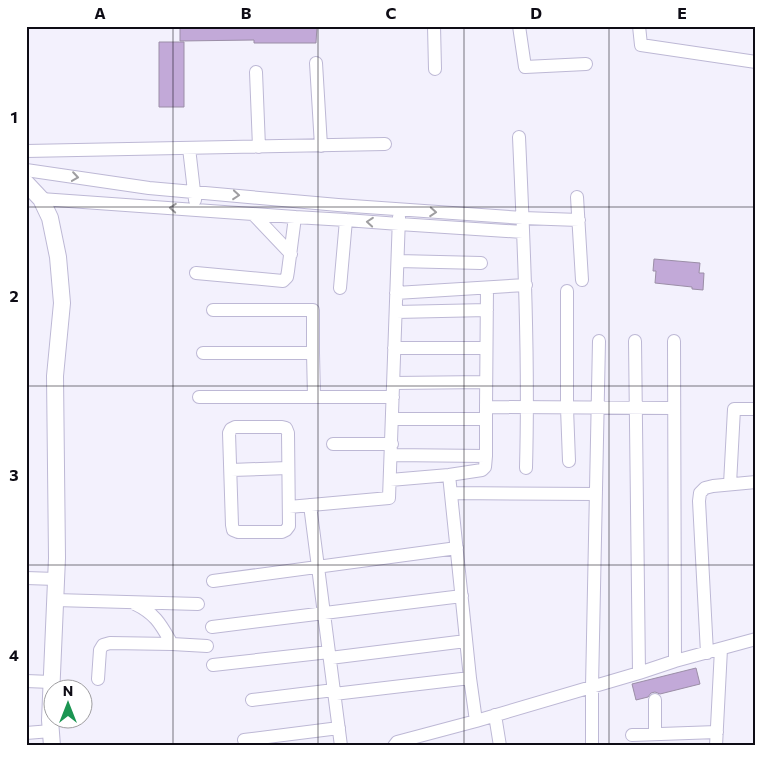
<svg xmlns="http://www.w3.org/2000/svg" width="782" height="772" font-family="Commissioner,sans-serif">
  <rect width="100%" height="100%" fill="#f3f1fd"/>
  <path fill="#c2a9d8" stroke="#9b8ea7" d="M 180,26 L 317,26 L 316,43 L 254,43 L 254,40 L 180,41 Z
    M 159,42 L 184,42 L 184,107 L 159,107 Z
    M 654,259 L 700,263 L 699,273 L 704,273 L 703,290 L 692,289 L 692,287 L 655,283 L 656,271 L 653,271 Z
    M 696,668 L 700,684 L 660,694 L 655,692 L 651,693 L 648,697 L 636,700 L 632,684 Z"/>
  <g fill="none" stroke-linecap="round" stroke-linejoin="round">
    <defs>
      <path id="minor" d="M 434,26 L 435,69
        M 519,26 L 525,67 L 586,64
        M 639,26 L 641,45 L 756,62
        M 316,63 L 321,146
        M 256,72 L 259,147
        M 519,137 C 524,247 529,357 526,468
        M 189,148 L 195,200
        M 26,151 L 385,144
        M 26,170 L 149,188 L 338,205 L 523,218 L 579,220
        M 577,197 L 582,280
        M 41,199 L 295,217 L 346,220 L 399,224 L 523,232
        M 253,214 L 291,254
        M 398,261 L 481,263
        M 196,273 L 283,281 L 287,277 L 288,271 L 295,217
        M 340,288 L 346,220
        M 567,291 L 567,408 L 569,461
        M 396,293 L 526,285
        M 213,310 L 313,310 L 313,353 L 314,397
        M 396,312 L 487,310
        M 635,341 L 639,673
        M 674,341 L 675,661
        M 394,348 L 486,348
        M 203,353 L 313,353
        M 393,383 L 486,382
        M 199,397 L 393,397
        M 486,407 L 674,408
        M 392,419 L 486,419
        M 235,427 L 282,427 L 286,428 L 288,433 L 289,526 L 286,530 L 282,532 L 238,532 L 233,530 L 232,525 L 229,433 L 231,429 Z
        M 333,444 L 392,444
        M 391,455 L 486,456
        M 231,470 L 288,468
        M 449,475 L 470,678 L 476,721
        M 390,480 L 449,475 L 482,470 L 485,467 L 486,456 L 486,407 L 487,288
        M 730,484 L 734,409 L 756,409
        M 451,493 L 596,494
        M 310,505 L 341,746
        M 289,507 L 389,498 L 399,217
        M 26,578 L 56,579
        M 213,581 L 457,548
        M 55,600 L 198,604
        M 135,604 C 156,614 161,625 172,644
        M 212,627 L 462,596
        M 707,653 L 699,501 L 700,493 L 705,488 L 713,486 L 756,482
        M 330,658 L 466,641
        M 213,665 L 329,652
        M 98,679 L 100,650 L 103,645 L 110,643 L 172,644 L 207,646
        M 26,681 L 51,682
        M 334,694 L 470,678
        M 252,700 L 334,690
        M 495,715 L 500,746
        M 26,733 L 51,731
        M 655,734 L 655,700
        M 632,735 L 717,732
        M 244,740 L 339,728
        M 394,746 L 397,742 L 476,721 L 639,673 L 675,661 L 756,639
        M 592,746 L 592,687 L 599,341
        M 716,746 L 721,649"/>
      <path id="tertiary" d="M 26,183 L 41,199 L 50,218 L 58,257 L 62,303 L 55,376 L 57,558 L 50,720 L 52,746"/>
    </defs>
    <use href="#minor" stroke="#bdb8d5" stroke-width="14"/>
    <use href="#tertiary" stroke="#bdb8d5" stroke-width="18"/>
    <use href="#minor" stroke="#fff" stroke-width="12"/>
    <use href="#tertiary" stroke="#fff" stroke-width="16"/>
  </g>
  <defs><path id="oneway-chevron" d="M-2-3.5L2.5 0L-2 3.5" fill="none" stroke-width="1.6" stroke-linecap="round" stroke-linejoin="round" transform="scale(1.25)"/></defs>
  <g stroke="#9f9ea1">
    <use href="#oneway-chevron" transform="translate(75 177) rotate(8)"/>
    <use href="#oneway-chevron" transform="translate(236 195) rotate(5)"/>
    <use href="#oneway-chevron" transform="translate(173 208) rotate(-176)"/>
    <use href="#oneway-chevron" transform="translate(433 212) rotate(4)"/>
    <use href="#oneway-chevron" transform="translate(370 222) rotate(-175)"/>
  </g>
  <path fill="none" stroke="#0e0c15" stroke-width="1" stroke-opacity="0.55" d="M 173,26 L 173,746M 318,26 L 318,746M 464,26 L 464,746M 609,26 L 609,746M 26,207 L 756,207M 26,386 L 756,386M 26,565 L 756,565"/>
  <rect width="782" height="772" fill="none" stroke="#ffffff" stroke-width="55"/>
  <g transform="translate(68 704)"><circle r="24" fill="#ffffff" stroke="#9f9ea1"/>
  <path d="M0-4L9 19L0 12L-9 19Z" fill="#1b9552"/>
  <text y="-8" font-size="14" font-weight="bold" text-anchor="middle" fill="#0e0c15">N</text>
  </g>
  <rect x="28" y="28" width="726" height="716" fill="none" stroke="#0e0c15" stroke-width="2"/>
  <g font-size="16" text-anchor="middle" font-weight="bold" fill="#0e0c15">
    <text x="100" y="19">A</text>
    <text x="246" y="19">B</text>
    <text x="391" y="19">C</text>
    <text x="536" y="19">D</text>
    <text x="682" y="19">E</text>
    <text x="14" y="123">1</text>
    <text x="14" y="302">2</text>
    <text x="14" y="481">3</text>
    <text x="14" y="661">4</text>
  </g>
</svg>
